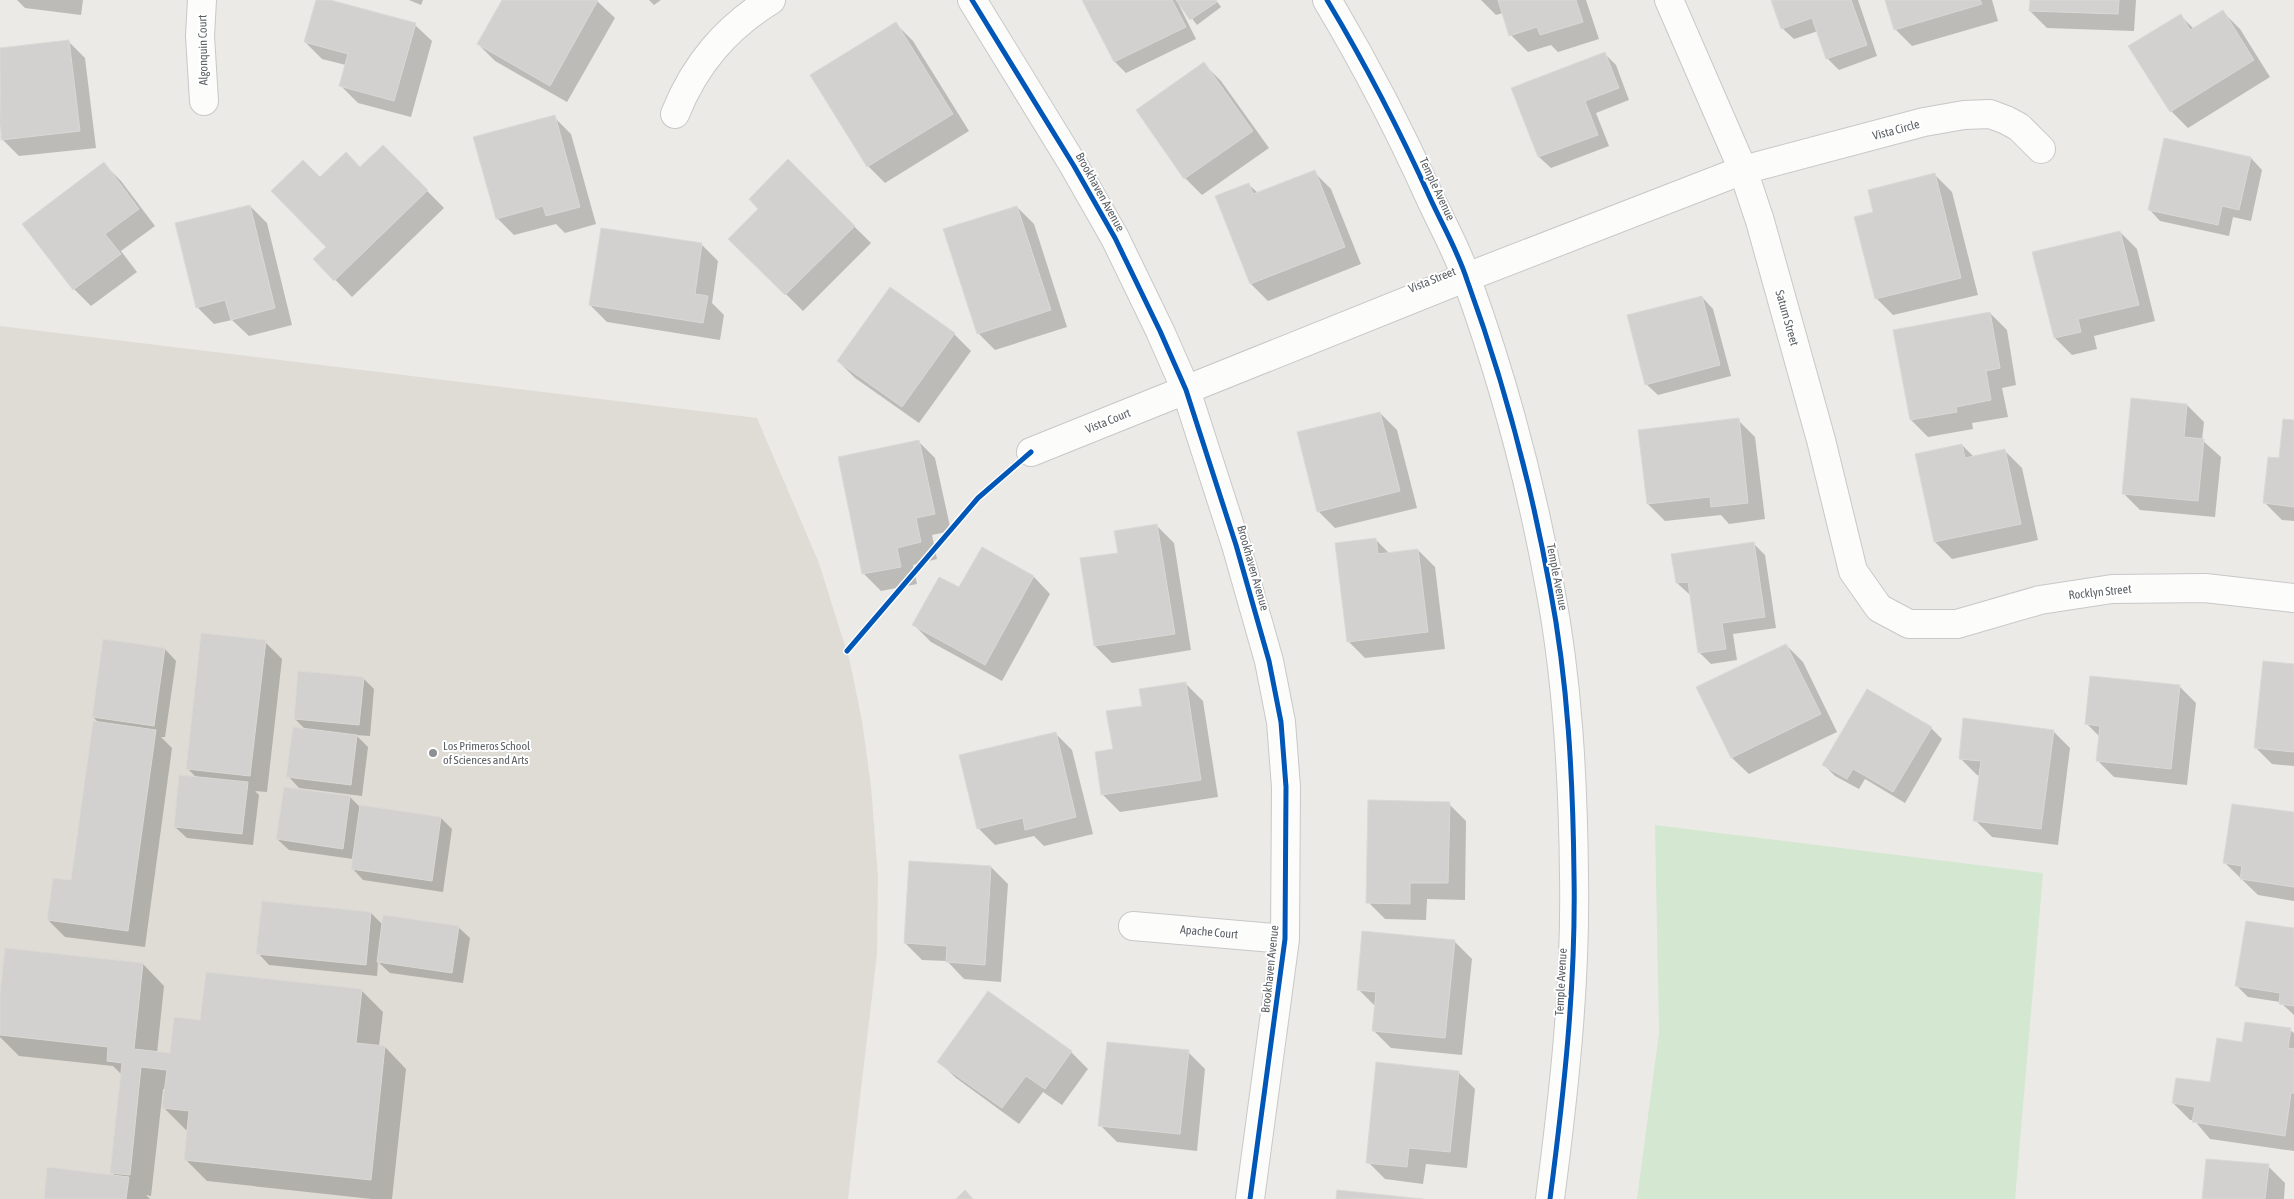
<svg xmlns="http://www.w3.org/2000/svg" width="2294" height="1199" font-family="'Asap Condensed',sans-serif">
  <rect width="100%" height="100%" fill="#ebeae6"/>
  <path fill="#dfdcd5" d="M 0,326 L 757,418 L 819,563 L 850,662 L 862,721 L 871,786 L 878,877 L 877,954 L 848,1199 L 0,1199 Z"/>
  <path fill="#d4e7d1" d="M 1655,825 L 2043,873 L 2015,1199 L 1637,1199 L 1659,1033 Z"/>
  <path fill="#0003" d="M 17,0 L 83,0 L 81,15 L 25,8 Z
    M 317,0 L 325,0 L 415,25 L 432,41 L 411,117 L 358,103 L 341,86 L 346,65 L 322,59 L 305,42 Z
    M 409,0 L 423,0 L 421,5 Z
    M 503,0 L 596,0 L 615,18 L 567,102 L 495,61 L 478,44 Z
    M 649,0 L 661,0 L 654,5 Z
    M 1084,0 L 1216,0 L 1221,7 L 1197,25 L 1181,4 L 1179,5 L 1196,39 L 1126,73 L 1115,62 Z
    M 1481,0 L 1586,0 L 1599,39 L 1558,52 L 1551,45 L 1528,52 L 1511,35 L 1503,13 L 1496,15 Z
    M 1772,0 L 1858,0 L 1877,56 L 1839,70 L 1827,58 L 1818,31 L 1794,39 L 1782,28 Z
    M 1887,0 L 1992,0 L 1998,21 L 1912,46 L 1895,29 Z
    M 2031,0 L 2136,0 L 2134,31 L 2047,28 L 2030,11 Z
    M 2223,12 L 2240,29 L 2270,77 L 2188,128 L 2171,111 L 2180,15 L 2194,29 Z
    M 896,24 L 913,41 L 969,131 L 885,183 L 868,166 Z
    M 68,41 L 85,58 L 96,148 L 19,156 L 2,139 L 0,123 L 0,49 Z
    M 1604,53 L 1616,65 L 1629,100 L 1596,113 L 1609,146 L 1551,168 L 1539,157 L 1513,88 Z
    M 1204,64 L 1221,81 L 1269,148 L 1202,195 L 1185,178 Z
    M 554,117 L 571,134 L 596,224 L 565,233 L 556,224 L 514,235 L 497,218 Z
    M 383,146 L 444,208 L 352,297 L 315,259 L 327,247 L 320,179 L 360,168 Z
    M 2251,158 L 2262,170 L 2251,221 L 2233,217 L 2229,236 L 2160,221 L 2149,209 Z
    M 788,161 L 871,243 L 803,311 L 730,239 L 760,209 Z
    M 104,164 L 121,181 L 155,226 L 121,251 L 137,272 L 91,306 L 74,289 Z
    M 1314,172 L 1331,189 L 1361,264 L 1268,301 L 1251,284 L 1216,196 L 1248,184 L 1258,193 Z
    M 1935,175 L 1952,192 L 1978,295 L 1893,315 L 1876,298 L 1875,213 Z
    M 250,206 L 267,223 L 292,325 L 249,336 L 232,320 L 214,324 L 197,307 Z
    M 1017,207 L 1034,224 L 1067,327 L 995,350 L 978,333 Z
    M 2120,232 L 2137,249 L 2155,321 L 2094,336 L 2097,349 L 2072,355 L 2055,338 Z
    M 701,244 L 718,261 L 712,303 L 724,315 L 720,340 L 607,322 L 590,305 Z
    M 1702,297 L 1713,309 L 1731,376 L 1658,395 L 1646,384 Z
    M 1990,313 L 2007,330 L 2016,385 L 2002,388 L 2008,417 L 1972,423 L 1973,429 L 1928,437 L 1911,420 Z
    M 954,334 L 971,351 L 919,423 L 855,378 L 838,361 Z
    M 2187,405 L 2204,422 L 2202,440 L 2221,457 L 2215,517 L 2140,510 L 2123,493 Z
    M 1380,413 L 1397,430 L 1417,508 L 1335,528 L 1318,511 Z
    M 1738,420 L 1755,437 L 1765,519 L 1729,524 L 1721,515 L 1665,521 L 1648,504 Z
    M 2294,421 L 2294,521 L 2282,520 L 2265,503 Z
    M 918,441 L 935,458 L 951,531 L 932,535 L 937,559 L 913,565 L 917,584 L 881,591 L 864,574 Z
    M 1962,445 L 1974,457 L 2005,451 L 2022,468 L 2038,540 L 1952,559 L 1935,542 Z
    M 1157,526 L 1174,543 L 1191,650 L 1112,663 L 1095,646 L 1119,554 Z
    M 1375,539 L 1390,554 L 1418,550 L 1435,567 L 1445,649 L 1365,658 L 1348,641 Z
    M 1754,544 L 1765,555 L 1776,628 L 1733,634 L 1737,660 L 1711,664 L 1699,652 L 1691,594 L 1689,594 L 1677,583 Z
    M 982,548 L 1034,577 L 1050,594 L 1002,681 L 931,642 L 914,625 L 960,589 Z
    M 265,642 L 282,659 L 267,792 L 255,791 L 259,795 L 253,845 L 187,838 L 175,827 L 197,778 L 187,768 Z
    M 1786,645 L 1803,662 L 1837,732 L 1749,774 L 1732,758 Z
    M 165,649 L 176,661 L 165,737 L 161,737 L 172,748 L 145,947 L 65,937 L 48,920 L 72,881 L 100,724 L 93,717 Z
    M 2294,665 L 2294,766 L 2272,764 L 2255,747 Z
    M 363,678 L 374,689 L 370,736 L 356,735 L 368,747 L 362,796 L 299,788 L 288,776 L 306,730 L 295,719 Z
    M 1186,684 L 1203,701 L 1218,797 L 1120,812 L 1103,795 L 1096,753 L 1114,751 L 1143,707 Z
    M 2179,686 L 2196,703 L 2187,785 L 2114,777 L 2097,760 L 2100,737 L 2087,724 Z
    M 1931,728 L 1942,739 L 1905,803 L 1865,779 L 1859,789 L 1835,776 L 1824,765 Z
    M 2053,731 L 2070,748 L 2058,845 L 1992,837 L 1975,820 L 1980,776 L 1977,775 L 1960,758 Z
    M 1055,733 L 1072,750 L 1093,834 L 1044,846 L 1034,836 L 995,845 L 978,828 Z
    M 285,788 L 350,797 L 361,808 L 441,818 L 452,829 L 443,892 L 363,880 L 352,868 L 353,859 L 289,850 L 277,839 Z
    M 1449,804 L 1466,821 L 1465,900 L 1427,899 L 1426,920 L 1385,919 L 1368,902 Z
    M 2294,814 L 2294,901 L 2258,895 L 2225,863 Z
    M 991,867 L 1008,884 L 1001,982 L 964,979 L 947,961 L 922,960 L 905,943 Z
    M 371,913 L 383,925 L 458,927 L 470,938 L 463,983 L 390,973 L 378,962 L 377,976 L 269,965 L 258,953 Z
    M 2294,929 L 2294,1015 L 2280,1002 L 2248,997 L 2237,986 Z
    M 1455,942 L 1472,959 L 1462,1055 L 1391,1048 L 1374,1031 L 1375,1006 L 1358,989 Z
    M 143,964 L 164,986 L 157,1053 L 171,1054 L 201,1021 L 361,990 L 383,1012 L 379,1046 L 385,1047 L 406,1069 L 392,1199 L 372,1199 L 207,1181 L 185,1159 L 188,1130 L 186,1130 L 164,1108 L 166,1089 L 163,1089 L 151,1196 L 146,1195 L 150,1199 L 45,1199 L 115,1176 L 111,1172 L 122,1075 L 113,1066 L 19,1056 L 0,1037 L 0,1006 Z
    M 2290,1030 L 2294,1033 L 2294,1151 L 2210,1139 L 2194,1120 L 2190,1120 L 2173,1103 L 2211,1084 L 2243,1044 Z
    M 1071,1052 L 1088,1069 L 1062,1105 L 1043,1092 L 1019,1124 L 956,1078 L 939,1062 Z
    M 1188,1052 L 1205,1069 L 1197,1151 L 1117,1142 L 1100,1125 Z
    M 1458,1072 L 1475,1089 L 1467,1168 L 1426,1164 L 1423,1184 L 1385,1179 L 1368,1162 Z
    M 2268,1166 L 2285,1183 L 2284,1199 L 2203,1199 Z"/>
  <path fill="#d2d1cf" stroke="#dad9d6" d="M 316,0 L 330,0 L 416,23 L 394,101 L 339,86 L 348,54 L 304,42 Z
    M 502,0 L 598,0 L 550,86 L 477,44 Z
    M 1082,0 L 1172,0 L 1186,27 L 1114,62 Z
    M 1176,0 L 1216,0 L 1217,2 L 1190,20 Z
    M 1498,0 L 1576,0 L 1583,22 L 1540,35 L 1537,27 L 1509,36 Z
    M 1771,0 L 1851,0 L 1867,45 L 1826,59 L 1812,18 L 1781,29 Z
    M 1885,0 L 1980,0 L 1982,4 L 1894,30 Z
    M 2030,0 L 2119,0 L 2118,14 L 2029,11 Z
    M 2223,10 L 2254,60 L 2170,112 L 2128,46 L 2181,14 L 2190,30 Z
    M 896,22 L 953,114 L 867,167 L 810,75 Z
    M 69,40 L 80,131 L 1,140 L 0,48 Z
    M 1605,52 L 1619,88 L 1585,101 L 1598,135 L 1538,157 L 1511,88 Z
    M 1204,62 L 1253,131 L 1184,179 L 1136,110 Z
    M 555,115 L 580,207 L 546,216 L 543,206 L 496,219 L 473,137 Z
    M 2164,138 L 2251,157 L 2239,210 L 2222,206 L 2218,225 L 2148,210 Z
    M 383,145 L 428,190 L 334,281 L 313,259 L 326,247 L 271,191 L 303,160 L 320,177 L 346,152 L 360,167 Z
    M 788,159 L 855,226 L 785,295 L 728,239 L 758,209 L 749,199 Z
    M 104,162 L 139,209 L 105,234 L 121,254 L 73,290 L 22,224 Z
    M 1315,170 L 1345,247 L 1250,284 L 1215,196 L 1249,183 L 1253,194 Z
    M 1935,173 L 1961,278 L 1875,299 L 1854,217 L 1873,212 L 1868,190 Z
    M 250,205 L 275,308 L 231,320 L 225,300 L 196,308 L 175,223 Z
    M 1017,206 L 1051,310 L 977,334 L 943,229 Z
    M 601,228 L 702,243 L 695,294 L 708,296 L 703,323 L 589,305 Z
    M 2120,231 L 2139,305 L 2078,319 L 2081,332 L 2054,338 L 2032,252 Z
    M 890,287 L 955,333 L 902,407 L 837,361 Z
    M 1702,296 L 1720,365 L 1645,385 L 1627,315 Z
    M 1990,312 L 2000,368 L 1986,371 L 1991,400 L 1956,407 L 1957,412 L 1910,420 L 1893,330 Z
    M 2131,398 L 2187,404 L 2184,437 L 2204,439 L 2198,501 L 2122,494 Z
    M 1380,412 L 1400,491 L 1317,512 L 1297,432 Z
    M 1739,418 L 1748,503 L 1711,507 L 1710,497 L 1647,504 L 1638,430 Z
    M 2283,419 L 2294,420 L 2294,507 L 2263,503 L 2268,457 L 2279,458 Z
    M 919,440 L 935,514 L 916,518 L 921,542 L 897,548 L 901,567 L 862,574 L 838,457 Z
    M 1962,444 L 1965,458 L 2005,449 L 2021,524 L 1934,542 L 1915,454 Z
    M 1157,524 L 1175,634 L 1094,646 L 1080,558 L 1118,553 L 1114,531 Z
    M 1376,538 L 1378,554 L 1418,549 L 1428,632 L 1347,642 L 1335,543 Z
    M 1754,542 L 1765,617 L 1722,623 L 1726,649 L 1698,653 L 1688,582 L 1676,583 L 1671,554 Z
    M 982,547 L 1034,576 L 985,665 L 912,625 L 939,577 L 959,587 Z
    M 201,633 L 266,640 L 250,776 L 186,769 Z
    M 103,639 L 165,648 L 154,726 L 92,717 Z
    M 1786,644 L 1821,714 L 1731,758 L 1696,687 Z
    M 2263,661 L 2294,664 L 2294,752 L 2254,748 Z
    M 298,671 L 364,677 L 359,725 L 294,719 Z
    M 2090,676 L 2180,685 L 2171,769 L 2096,761 L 2100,726 L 2085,724 Z
    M 1186,682 L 1201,780 L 1101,795 L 1095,752 L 1113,749 L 1106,711 L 1142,706 L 1139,689 Z
    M 1867,689 L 1932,727 L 1893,792 L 1853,769 L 1847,779 L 1822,765 Z
    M 1963,718 L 2054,730 L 2041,829 L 1973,821 L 1981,761 L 1959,759 Z
    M 93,721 L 156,730 L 128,931 L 47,920 L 53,878 L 71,880 Z
    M 293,727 L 357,735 L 351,785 L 286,777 Z
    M 1056,732 L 1076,817 L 1025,830 L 1023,818 L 977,829 L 959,755 Z
    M 179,775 L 248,782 L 242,834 L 174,827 Z
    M 284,787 L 350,796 L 343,849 L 276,839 Z
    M 1368,800 L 1450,802 L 1448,883 L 1410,883 L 1410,904 L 1366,903 Z
    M 2232,804 L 2294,812 L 2294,887 L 2240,879 L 2242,866 L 2223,863 Z
    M 360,805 L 441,817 L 432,881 L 351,869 Z
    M 909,861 L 991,866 L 985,965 L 946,962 L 947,946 L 904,943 Z
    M 262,901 L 371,912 L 366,965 L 256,954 Z
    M 383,915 L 459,926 L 452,973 L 377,962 Z
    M 2246,921 L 2294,928 L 2294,1006 L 2279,1004 L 2280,993 L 2235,986 Z
    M 1362,931 L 1455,940 L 1445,1038 L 1372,1031 L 1376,992 L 1357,990 Z
    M 5,948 L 143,963 L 134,1049 L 170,1053 L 174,1017 L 200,1020 L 206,972 L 362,989 L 356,1043 L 385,1046 L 371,1180 L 184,1160 L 189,1111 L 162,1108 L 167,1070 L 141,1067 L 130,1175 L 110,1173 L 122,1063 L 107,1061 L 108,1047 L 0,1035 L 0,993 Z
    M 988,991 L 1072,1051 L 1045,1089 L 1026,1076 L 1002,1108 L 937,1062 Z
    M 2245,1022 L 2291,1028 L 2288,1048 L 2294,1049 L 2294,1093 L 2291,1093 L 2285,1136 L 2192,1122 L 2195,1107 L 2172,1103 L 2176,1078 L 2210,1082 L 2217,1038 L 2242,1042 Z
    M 1107,1042 L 1189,1050 L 1180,1134 L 1098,1126 Z
    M 1376,1062 L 1459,1071 L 1450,1152 L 1409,1148 L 1407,1167 L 1366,1163 Z
    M 2206,1159 L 2269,1164 L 2265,1199 L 2202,1199 Z
    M 47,1167 L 129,1177 L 126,1199 L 44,1199 Z
    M 965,1190 L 973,1199 L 956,1199 Z
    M 1337,1190 L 1423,1199 L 1336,1199 Z"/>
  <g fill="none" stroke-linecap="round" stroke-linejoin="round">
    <defs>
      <path id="minor" d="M 202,0 L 200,36 L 204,101
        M 972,0 L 1074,166 L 1115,238 L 1160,331 L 1186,390 L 1236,545 L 1269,661 L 1281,722 L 1286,787 L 1285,939 L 1250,1199
        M 1669,0 L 1743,170 L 1760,221 L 1821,440 L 1853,571 L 1879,608 L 1909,624 L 1957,624 L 2040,600 L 2112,589 L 2205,588 L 2294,598
        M 675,114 C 695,64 726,28 771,0
        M 1031,452 L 1467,277 L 1743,170 L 1924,122 L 1964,115 L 1990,114 L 2006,120 L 2019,127 L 2041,149
        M 1133,926 L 1285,939"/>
      <path id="secondary" d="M 1327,0 C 1366,65 1400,131 1431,200 C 1443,226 1458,252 1467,280 C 1503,379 1531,484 1550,588 C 1568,682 1573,779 1574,875 C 1576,983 1564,1092 1550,1199"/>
    </defs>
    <use href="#minor" stroke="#c8c8c8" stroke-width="30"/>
    <use href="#secondary" stroke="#c8c8c8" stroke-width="30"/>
    <use href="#minor" stroke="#fcfcfb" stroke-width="28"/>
    <use href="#secondary" stroke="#fcfcfb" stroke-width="28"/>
    <defs>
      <path id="cycleway" d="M 972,0 L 1074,166 L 1115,238 L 1160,331 L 1186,390 L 1236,545 L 1269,661 L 1281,722 L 1286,787 L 1285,939 L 1250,1199
        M 1327,0 C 1366,65 1400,131 1431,200 C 1443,226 1458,252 1467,280 C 1503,379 1531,484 1550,588 C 1568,682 1573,779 1574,875 C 1576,983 1564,1092 1550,1199
        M 847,651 L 978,498 L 1031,452"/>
    </defs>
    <use href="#cycleway" stroke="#fff" stroke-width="8"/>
    <use href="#cycleway" stroke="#0057b8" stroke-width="5"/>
  </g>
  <circle fill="#8d9092" stroke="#fff" stroke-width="2" cx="433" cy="753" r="5"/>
  <g text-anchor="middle" stroke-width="4" stroke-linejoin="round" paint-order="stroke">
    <g font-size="12" fill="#5b6064" stroke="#fff">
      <text transform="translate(203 50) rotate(-91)" y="4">Algonquin Court</text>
      <text transform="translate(1896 130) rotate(-15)" y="4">Vista Circle</text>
      <text transform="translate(1437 189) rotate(65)" y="4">Temple Avenue</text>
      <text transform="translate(1100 192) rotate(61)" y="4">Brookhaven Avenue</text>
      <text transform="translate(1432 280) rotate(-22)" y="4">Vista Street</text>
      <text transform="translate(1787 318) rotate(74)" y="4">Saturn Street</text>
      <text transform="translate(1108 421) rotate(-22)" y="4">Vista Court</text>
      <text transform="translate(1253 568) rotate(74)" y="4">Brookhaven Avenue</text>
      <text transform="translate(1557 577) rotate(79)" y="4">Temple Avenue</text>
      <text transform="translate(2100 592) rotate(-6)" y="4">Rocklyn Street</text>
      <text transform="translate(1209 932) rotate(5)" y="4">Apache Court</text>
      <text transform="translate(1270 969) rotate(-84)" y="4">Brookhaven Avenue</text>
      <text transform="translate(1561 982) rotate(-87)" y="4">Temple Avenue</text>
    </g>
    <g font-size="12" fill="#5b6064" stroke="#fff" text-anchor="start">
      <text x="443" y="750">Los Primeros School<tspan x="443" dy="14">of Sciences and Arts</tspan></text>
    </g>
  </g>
</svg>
